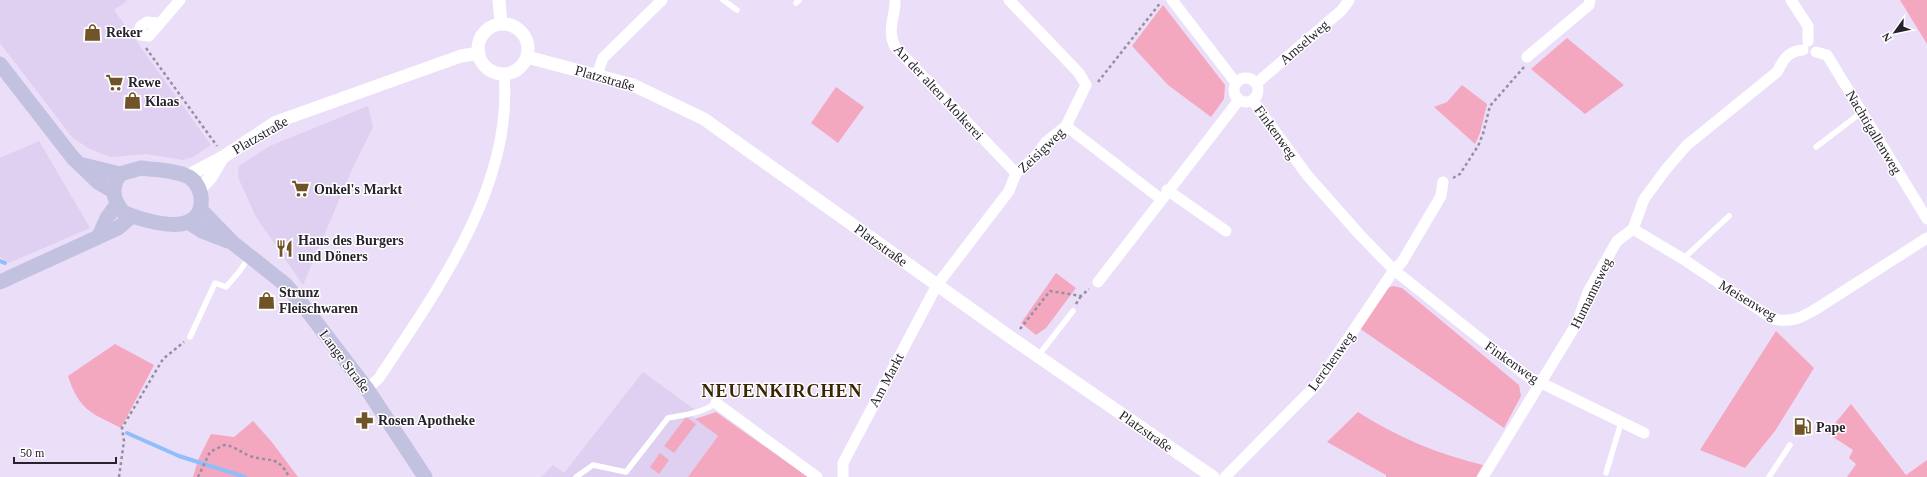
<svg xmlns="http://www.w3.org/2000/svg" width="1927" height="477" font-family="'Times New Roman',serif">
  <rect width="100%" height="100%" fill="#ebdef9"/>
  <path fill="#dfcff0" d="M 0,0 L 126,0 L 127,1 L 114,10 L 211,145 L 193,157 L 183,160 L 146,154 L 110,157 L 88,148 L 72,137 L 0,43 Z
    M 368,106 L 373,127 L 354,165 L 303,285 L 256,217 L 238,177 L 239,166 L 270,146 Z
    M 39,141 L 90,228 L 9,263 L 0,257 L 0,158 Z
    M 643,372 L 694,409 L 690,415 L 718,436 L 688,477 L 541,477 L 553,465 L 564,473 Z"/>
  <path fill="#f4a8bf" d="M 1900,0 L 1927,0 L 1927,44 Z
    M 1163,5 L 1225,85 L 1224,99 L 1211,117 L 1168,85 L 1132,46 Z
    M 1567,38 L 1624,85 L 1585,114 L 1531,69 Z
    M 1462,85 L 1487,104 L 1480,133 L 1475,144 L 1434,107 L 1447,102 Z
    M 836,87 L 864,107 L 838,143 L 811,123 Z
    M 1056,273 L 1076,288 L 1046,328 L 1036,335 L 1021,323 Z
    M 1393,286 L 1402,288 L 1519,385 L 1521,396 L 1504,428 L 1359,328 L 1388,288 Z
    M 1776,331 L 1814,368 L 1775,431 L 1745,468 L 1700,450 Z
    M 115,344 L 154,365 L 121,428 C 91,413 79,410 68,376 Z
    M 1851,404 L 1906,475 L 1927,460 L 1927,477 L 1847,477 L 1856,464 L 1849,458 L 1853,450 L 1827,433 Z
    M 716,412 L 808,477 L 688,477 L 718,436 L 695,419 Z
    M 1358,412 C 1397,437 1437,454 1483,465 L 1476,477 L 1386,477 L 1386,475 L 1327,442 Z
    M 686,417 L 696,424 L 674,453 L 664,446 Z
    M 253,421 L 271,441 L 298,477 L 193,477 L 198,460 L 211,434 L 234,437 Z
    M 660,453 L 669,460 L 659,474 L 650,467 Z"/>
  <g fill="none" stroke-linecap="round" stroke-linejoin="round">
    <path stroke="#90befa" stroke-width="4" d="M 0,261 L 5,263
      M 127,433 L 179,456 L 245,477"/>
    <path stroke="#978ea1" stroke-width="2.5" stroke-dasharray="3 3" stroke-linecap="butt" d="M 146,48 L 217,146
      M 1098,82 L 1161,2
      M 1453,178 L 1460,174 L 1478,146 L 1483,134 L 1490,106 L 1524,67
      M 1076,304 L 1081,296
      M 1020,329 L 1050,291 L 1081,296 L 1089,289
      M 119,477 L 124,441 L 122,428 L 163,359 L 184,342
      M 198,477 L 210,452 L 224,445 C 235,446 240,452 250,456 C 271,463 277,454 289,477"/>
    <path stroke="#fff" stroke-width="5.5" d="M 723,0 L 737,10
      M 796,3 L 799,0
      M 1816,147 L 1862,112
      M 1683,259 L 1729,216
      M 190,337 L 215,283 L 226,287 L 239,272 L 249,257
      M 1038,356 L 1073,311
      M 1606,473 L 1621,423
      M 576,477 L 593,465 L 626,472 L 668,418 C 685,415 702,413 716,403
      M 1769,477 L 1790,445"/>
    <path stroke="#fff" stroke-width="11" d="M 895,0 C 896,16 886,29 895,47 L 1016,173
      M 1172,0 L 1236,83
      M 1791,0 L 1808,26 L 1808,41
      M 159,23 L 147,22 L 140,27 L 139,31 L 141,35 L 149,36 L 180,0
      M 1816,52 L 1827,55 L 1927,219
      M 1527,57 L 1589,5 L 1590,0
      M 597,75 L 603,58 L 662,0
      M1234 90a12 12 0 1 1 24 0a12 12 0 1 1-24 0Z
      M 1257,83 L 1342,10 L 1349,0
      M 1253,101 L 1307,175 L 1360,235 L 1394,270 L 1527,376 L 1644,433
      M 1066,126 L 1161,199
      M 1167,190 L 1226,231
      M 1633,229 L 1683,259 L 1773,319 C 1791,323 1801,318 1816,309 L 1927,238
      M 1098,282 L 1239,100
      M 367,389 L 379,378 C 437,290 514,185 504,74
      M 716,403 L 817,477
      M 843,477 L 843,463 L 937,285 L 1009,191 L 1016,173 L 1034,158 L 1046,142 L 1066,126 L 1086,85 L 1079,73 L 1009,0
      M 1225,477 L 1318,383 L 1394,270 L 1402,262 L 1441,196 L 1443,182
      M 1483,477 L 1577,323 L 1588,292 L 1617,241 L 1633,229 L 1644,199 L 1667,168 L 1687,145 L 1777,72 C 1783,60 1788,51 1803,50"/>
    <path stroke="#fff" stroke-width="13" d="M 499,0 L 501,24
      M478 49a25 25 0 1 1 50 0a25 25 0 1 1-50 0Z
      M 527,57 L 633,85 L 704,119 L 1013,339 L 1213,477
      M 187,176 L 223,157 L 276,122 L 461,56 L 479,53
      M 200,189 L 211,177 L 223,157"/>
    <path stroke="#c2c1df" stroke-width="15" d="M 0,64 L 73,158 L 98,182 L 113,191
      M 79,164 L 120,174
      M 141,168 C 155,170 176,170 189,177 C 204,186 207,214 188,222 C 172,229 138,219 123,212 C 112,198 111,188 120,174 Z
      M 200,209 L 233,243 L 286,285 L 306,309 L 367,389 L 425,477
      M 188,222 L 202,231 L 228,241
      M 99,236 L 107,218 L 117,204
      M 0,282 L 118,228 L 132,216"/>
  </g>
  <defs>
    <symbol id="shop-bare" viewBox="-9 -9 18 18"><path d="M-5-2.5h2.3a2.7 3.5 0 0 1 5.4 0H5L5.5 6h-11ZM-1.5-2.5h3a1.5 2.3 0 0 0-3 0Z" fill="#705427" stroke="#fff" stroke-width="2.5" paint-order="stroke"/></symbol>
    <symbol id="supermarket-bare" viewBox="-9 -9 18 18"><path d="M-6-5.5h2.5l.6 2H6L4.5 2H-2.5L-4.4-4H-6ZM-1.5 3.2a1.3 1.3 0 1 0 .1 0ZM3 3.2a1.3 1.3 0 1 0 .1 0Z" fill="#705427" stroke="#fff" stroke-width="2.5" paint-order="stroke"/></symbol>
    <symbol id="restaurant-bare" viewBox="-9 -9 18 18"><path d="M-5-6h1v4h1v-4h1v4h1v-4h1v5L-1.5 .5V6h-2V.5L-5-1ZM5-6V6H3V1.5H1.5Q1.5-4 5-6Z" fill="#705427" stroke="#fff" stroke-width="2.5" paint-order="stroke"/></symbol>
    <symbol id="pharmacy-bare" viewBox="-9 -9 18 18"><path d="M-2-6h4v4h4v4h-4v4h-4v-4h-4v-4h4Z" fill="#705427" stroke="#fff" stroke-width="2.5" paint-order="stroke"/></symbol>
    <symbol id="fuel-bare" viewBox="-9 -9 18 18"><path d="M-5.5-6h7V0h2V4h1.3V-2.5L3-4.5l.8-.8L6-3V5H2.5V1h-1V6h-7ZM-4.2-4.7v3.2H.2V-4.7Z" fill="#705427" stroke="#fff" stroke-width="2.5" paint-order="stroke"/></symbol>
  </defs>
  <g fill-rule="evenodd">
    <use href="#shop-bare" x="80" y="20" width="25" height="25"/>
    <use href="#supermarket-bare" x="102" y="70" width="25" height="25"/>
    <use href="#shop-bare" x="120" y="88" width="25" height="25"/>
    <use href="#supermarket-bare" x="288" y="176" width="25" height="25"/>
    <use href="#restaurant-bare" x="272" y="236" width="25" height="25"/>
    <use href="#shop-bare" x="254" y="288" width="25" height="25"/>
    <use href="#pharmacy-bare" x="352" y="408" width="25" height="25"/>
    <use href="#fuel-bare" x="1790" y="414" width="25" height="25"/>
  </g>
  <g text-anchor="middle" stroke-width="3" stroke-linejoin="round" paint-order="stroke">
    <g font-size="14" font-weight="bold" fill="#27222c" stroke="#fff" text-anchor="start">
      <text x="106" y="37">Reker</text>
      <text x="128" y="87">Rewe</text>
      <text x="145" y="106">Klaas</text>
      <text x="314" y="194">Onkel's Markt</text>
      <text x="298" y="245">Haus des Burgers<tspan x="298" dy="16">und Döners</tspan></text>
      <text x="279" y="297">Strunz<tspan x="279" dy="16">Fleischwaren</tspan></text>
      <text x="378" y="425">Rosen Apotheke</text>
      <text x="1816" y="432">Pape</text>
    </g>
    <g font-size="14" fill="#27222c" stroke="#fff">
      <text transform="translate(1304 42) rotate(-41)" y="5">Amselweg</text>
      <text transform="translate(605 78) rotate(16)" y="5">Platzstraße</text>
      <text transform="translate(939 92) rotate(47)" y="5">An der alten Molkerei</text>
      <text transform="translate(1276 132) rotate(54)" y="5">Finkenweg</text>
      <text transform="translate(1874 132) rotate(59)" y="5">Nachtigallenweg</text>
      <text transform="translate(260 135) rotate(-30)" y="5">Platzstraße</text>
      <text transform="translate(1041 150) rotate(-44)" y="5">Zeisigweg</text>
      <text transform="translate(881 245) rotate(36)" y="5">Platzstraße</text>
      <text transform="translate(1591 293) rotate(-64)" y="5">Humannsweg</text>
      <text transform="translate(1748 300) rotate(31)" y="5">Meisenweg</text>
      <text transform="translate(345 361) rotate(53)" y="5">Lange Straße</text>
      <text transform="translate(1331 361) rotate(-54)" y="5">Lerchenweg</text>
      <text transform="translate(1512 362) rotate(35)" y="5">Finkenweg</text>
      <text transform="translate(886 380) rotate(-62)" y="5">Am Markt</text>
      <text transform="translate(1146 431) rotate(35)" y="5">Platzstraße</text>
    </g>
    <g font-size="18" font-weight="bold" letter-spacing="1" fill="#3a2600" stroke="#fff">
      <text x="782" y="397">NEUENKIRCHEN</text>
    </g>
  </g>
  <g transform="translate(1895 32) rotate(237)" stroke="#ffffff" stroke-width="3" paint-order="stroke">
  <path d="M0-3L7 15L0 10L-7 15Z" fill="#27222c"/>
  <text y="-6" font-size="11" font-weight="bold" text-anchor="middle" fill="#27222c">N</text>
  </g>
  <path d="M14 457v6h102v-6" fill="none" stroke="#27222c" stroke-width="2"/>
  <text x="20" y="457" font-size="12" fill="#27222c" stroke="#ffffff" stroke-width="3" paint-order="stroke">50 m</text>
</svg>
